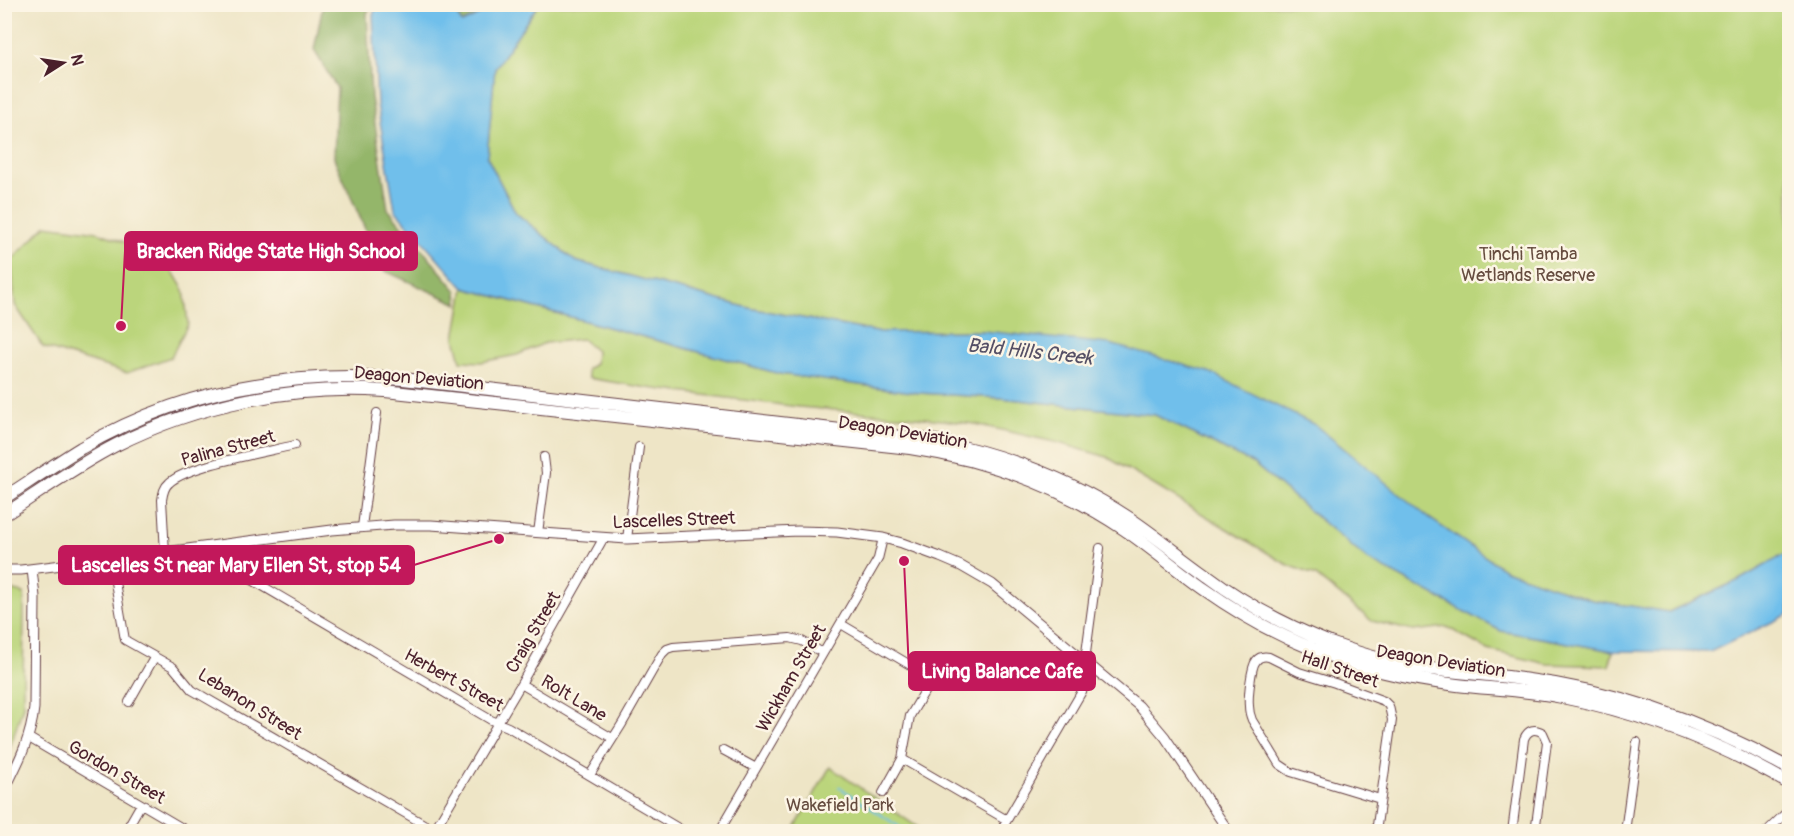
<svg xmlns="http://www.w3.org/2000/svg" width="1794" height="836" font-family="Pangolin,sans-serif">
  <rect width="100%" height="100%" fill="#fcf5e5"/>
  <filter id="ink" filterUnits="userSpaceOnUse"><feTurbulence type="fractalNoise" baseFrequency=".0167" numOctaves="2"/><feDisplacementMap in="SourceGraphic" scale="12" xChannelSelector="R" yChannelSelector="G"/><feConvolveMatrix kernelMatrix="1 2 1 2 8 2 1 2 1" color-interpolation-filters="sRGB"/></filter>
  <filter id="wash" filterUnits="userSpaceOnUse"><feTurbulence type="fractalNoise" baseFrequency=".008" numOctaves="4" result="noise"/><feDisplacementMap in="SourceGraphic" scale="24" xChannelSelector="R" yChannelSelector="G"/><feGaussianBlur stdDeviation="1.35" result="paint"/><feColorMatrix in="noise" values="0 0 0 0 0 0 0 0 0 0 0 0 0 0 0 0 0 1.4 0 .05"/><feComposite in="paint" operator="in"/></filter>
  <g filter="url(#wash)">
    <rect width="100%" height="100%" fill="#eee5c6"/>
    <path fill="#bbd57b" stroke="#827a53" stroke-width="1.5" d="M 538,5 L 1789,5 L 1789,552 L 1739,580 L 1668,612 L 1592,600 L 1505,570 L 1429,518 L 983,331 L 877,332 L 749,308 L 575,261 L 516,213 L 487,157 L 495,68 Z
      M 46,225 L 98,232 L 135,246 L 173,272 L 184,290 L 188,324 L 171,357 L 127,373 L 43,347 L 15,305 L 11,261 Z
      M 464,288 L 780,374 L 919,393 L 1001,398 L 1155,415 L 1254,464 L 1368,560 L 1501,631 L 1613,651 L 1609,666 L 1547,664 L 1488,650 L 1447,627 L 1413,631 L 1372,621 L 1316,576 L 1286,564 L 1107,457 L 1059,443 L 975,424 L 907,416 L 799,407 L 648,388 L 588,378 L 587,369 L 595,364 L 596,351 L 582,339 L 545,343 L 517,355 L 481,362 L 461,361 L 455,338 Z
      M 5,589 L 24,593 L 23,706 L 13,738 L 5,759 Z
      M 830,767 L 923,831 L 793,831 Z"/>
    <path fill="#94b66b" stroke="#6f6a4b" stroke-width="1.5" d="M 323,5 L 371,5 L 367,14 L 371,97 L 388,209 L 457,291 L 458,304 L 383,270 L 334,158 L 337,88 L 314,50 Z
      M 451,5 L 491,5 L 489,10 L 462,23 Z"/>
    <path fill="#70bfeb" stroke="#5d6f8b" stroke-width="1.5" d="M 377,5 L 451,5 L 462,23 L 489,10 L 491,5 L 538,5 L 495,68 L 487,157 L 516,213 L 575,261 L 749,308 L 877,332 L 983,331 L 1110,344 L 1209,372 L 1315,425 L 1429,518 L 1505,570 L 1592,600 L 1669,612 L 1739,580 L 1789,552 L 1789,614 L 1710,652 L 1613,651 L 1501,631 L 1368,560 L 1254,464 L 1155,415 L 1001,398 L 919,393 L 780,374 L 464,288 L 395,210 L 377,104 L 373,15 Z"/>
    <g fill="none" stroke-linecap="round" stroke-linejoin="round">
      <path stroke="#70bfeb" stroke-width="2" d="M 839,787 L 904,830 L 904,832"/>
    </g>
  </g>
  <g filter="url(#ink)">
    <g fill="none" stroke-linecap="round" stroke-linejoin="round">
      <defs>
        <path id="minor" d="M 362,527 L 377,413
          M 538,533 L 546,473 L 544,457
          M 627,539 L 639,447
          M 219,545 L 221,557 L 230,567 L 491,720 L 508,727 L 685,832
          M 165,553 L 162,500 C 163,493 164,487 169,483 C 188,465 267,452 295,445
          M 111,559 L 125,640 L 173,667 L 192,690 L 434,830
          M 841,624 L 922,672 L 927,679 L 926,689 L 910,716 L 902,759 L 883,793
          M 1082,658 L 1086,653 L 1100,548
          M 521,684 L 612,738
          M 129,702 L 154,658
          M 29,738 L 189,832
          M 723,750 L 756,768
          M 902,759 L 1007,820
          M 590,775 L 622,724 L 662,654 L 667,649 L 673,647 L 790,638 L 802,641 L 823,653
          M 125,832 L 141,804
          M 433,832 L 521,684 L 603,539
          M 719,832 L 878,559 L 883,538
          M 1000,832 L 1095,669
          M 1376,832 L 1392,720 L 1389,706 L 1384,701 L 1335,683 L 1299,672 L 1269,657 C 1264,656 1259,657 1256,661 C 1251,667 1248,697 1249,706 C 1249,711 1250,715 1252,720 L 1279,764 L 1291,772 L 1380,799
          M 1512,832 L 1524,739 C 1528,729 1535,728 1543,733 L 1547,742 L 1535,832
          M 1625,832 L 1637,742
          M 1766,832 L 1790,809"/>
        <path id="tertiary" d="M 4,570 L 21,570 L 111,559 L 332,530 L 394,525 L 431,525 L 627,539 L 798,531 L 837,532 L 883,538 L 902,543 L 940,557 L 961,566 L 992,584 L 1139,706 L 1165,737 L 1229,832
          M 4,791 C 18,763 31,739 34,708 L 35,597 L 32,569"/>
        <path id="trunk" d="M 4,498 C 30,481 55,464 81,448 C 182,389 289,370 403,379 L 936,441 C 1005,455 1070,479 1129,518 C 1156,536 1181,557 1208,576 C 1245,604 1287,626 1330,643 C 1360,654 1393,664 1425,668 C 1457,673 1490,674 1522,679 C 1617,691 1706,722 1790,769
          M 4,515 C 41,491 77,465 116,445 C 200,403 293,385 385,391 L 910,448 C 986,459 1060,486 1124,529 C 1152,548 1177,570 1204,589 C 1238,613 1275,634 1313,649 C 1359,668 1408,679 1457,685 C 1492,689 1528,690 1562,697 C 1643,713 1718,742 1790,784"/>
      </defs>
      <use href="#minor" stroke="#633d42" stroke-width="10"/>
      <use href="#tertiary" stroke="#633d42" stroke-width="11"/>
      <use href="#trunk" stroke="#633d42" stroke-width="14"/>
      <use href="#minor" stroke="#fff" stroke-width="8"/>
      <use href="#tertiary" stroke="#fff" stroke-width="9"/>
      <use href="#trunk" stroke="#fff" stroke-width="12"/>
    </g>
  </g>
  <g text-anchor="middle" stroke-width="5" stroke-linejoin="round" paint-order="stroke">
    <g font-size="18" fill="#664c3f" stroke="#fcf5e5">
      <text x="1528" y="260">Tinchi Tamba<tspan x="1528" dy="21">Wetlands Reserve</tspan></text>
      <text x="840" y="811">Wakefield Park</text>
    </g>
    <g font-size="18" fill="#4a1f2b" stroke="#fcf5e5">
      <text transform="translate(419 378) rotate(5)" y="6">Deagon Deviation</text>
      <text transform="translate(903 432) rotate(9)" y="6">Deagon Deviation</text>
      <text transform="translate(228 448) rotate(-15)" y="6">Palina Street</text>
      <text transform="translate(674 520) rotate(-2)" y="6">Lascelles Street</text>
      <text transform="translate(533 632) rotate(-60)" y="6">Craig Street</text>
      <text transform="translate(1441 661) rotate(9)" y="6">Deagon Deviation</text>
      <text transform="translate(1340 669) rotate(19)" y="6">Hall Street</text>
      <text transform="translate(791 678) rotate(-60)" y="6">Wickham Street</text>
      <text transform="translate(454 680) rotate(29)" y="6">Herbert Street</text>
      <text transform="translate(574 698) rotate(31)" y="6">Rolt Lane</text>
      <text transform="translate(250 704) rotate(32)" y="6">Lebanon Street</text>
      <text transform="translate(117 772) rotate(30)" y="6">Gordon Street</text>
    </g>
    <g font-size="20" font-style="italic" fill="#554f65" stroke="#fcf5e5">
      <text transform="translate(1030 351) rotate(6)" y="7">Bald Hills Creek</text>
    </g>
  </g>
  <path fill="none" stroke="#c2185b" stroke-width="2" d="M121 326L125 251M499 539L414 565M904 561L909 671"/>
  <g fill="#c2185b" stroke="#fcf5e5" stroke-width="2">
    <circle cx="121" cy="326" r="6"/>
    <circle cx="499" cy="539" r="6"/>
    <circle cx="904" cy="561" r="6"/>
  </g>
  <g fill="#c2185b" stroke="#c2185b" stroke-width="2">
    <rect x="125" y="232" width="292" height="38" rx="6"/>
    <rect x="59" y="546" width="355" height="38" rx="6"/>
    <rect x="909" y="652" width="186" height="38" rx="6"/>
  </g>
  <g font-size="20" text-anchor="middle" font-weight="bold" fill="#fff">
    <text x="271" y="258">Bracken Ridge State High School</text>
    <text x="236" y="572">Lascelles St near Mary Ellen St, stop 54</text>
    <text x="1002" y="678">Living Balance Cafe</text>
  </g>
  <rect width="1794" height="836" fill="none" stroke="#fcf5e5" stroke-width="24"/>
  <g transform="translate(63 63) rotate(78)" stroke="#fcf5e5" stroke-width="4.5" paint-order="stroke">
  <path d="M0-4.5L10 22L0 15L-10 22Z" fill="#4a1f2b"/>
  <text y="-9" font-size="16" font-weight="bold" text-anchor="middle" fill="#4a1f2b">N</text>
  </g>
</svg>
